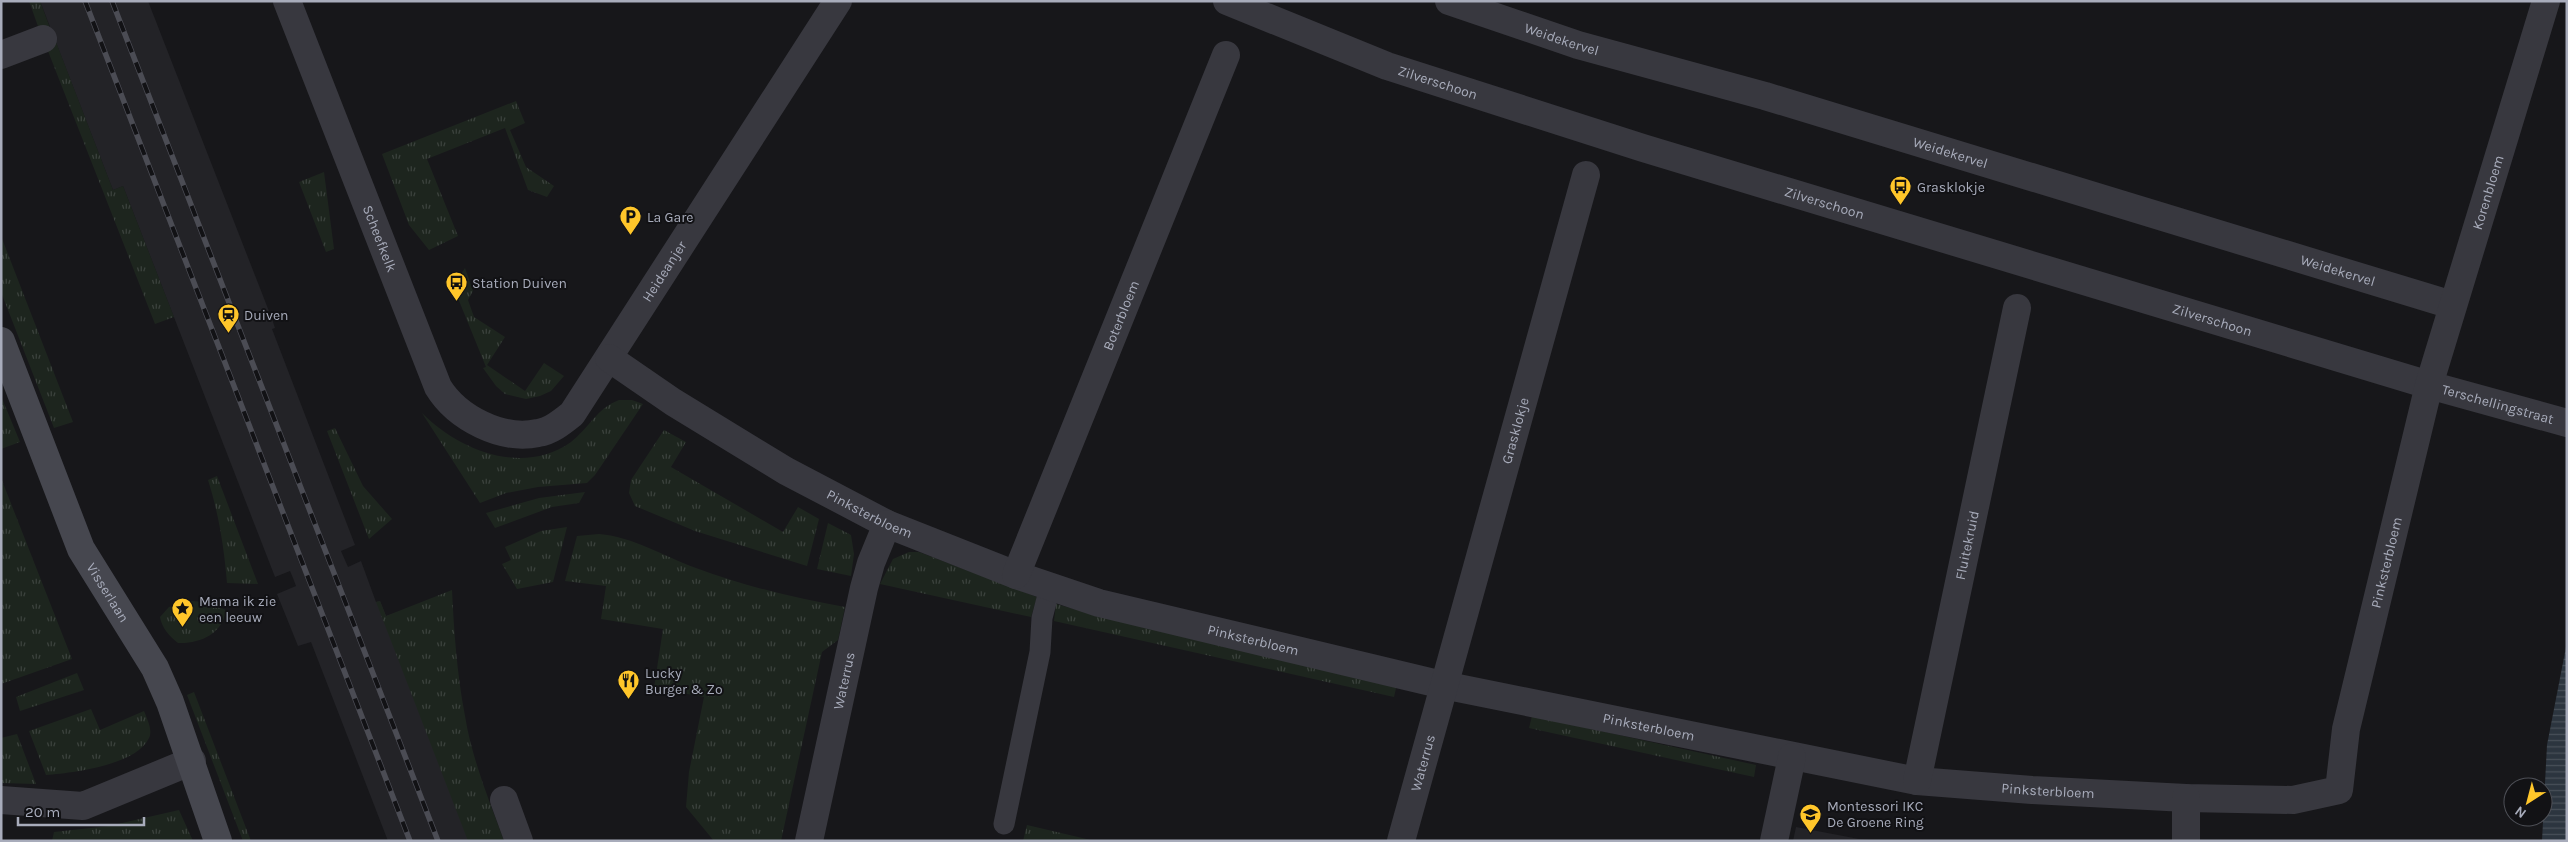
<svg xmlns="http://www.w3.org/2000/svg" width="2568" height="842" font-family="Karla,sans-serif">
  <defs>
    <pattern id="grass-tufts" width="24" height="20" patternUnits="userSpaceOnUse" patternTransform="scale(1.25)"><rect width="24" height="20" fill="#1d251e"/><path d="M3 7l-1-3M5 7V3M7 7l1-3M15 17l-1-3M17 17v-4M19 17l1-3" fill="none" stroke="#3b423d"/></pattern>
    <pattern id="water-rules" width="6" height="5" patternUnits="userSpaceOnUse" patternTransform="scale(1.25)"><rect width="6" height="5" fill="#2c353f"/><path d="M0 2.5h6" fill="none" stroke="#485059"/></pattern>
  </defs>
  <rect width="100%" height="100%" fill="#17171a"/>
  <path fill="#232327" d="M 40,1 L 148,1 L 272,319 L 275,328 L 272,329 L 355,545 L 341,551 L 348,567 L 361,561 L 376,602 L 380,601 L 386,616 L 401,611 L 490,841 L 388,841 L 311,642 L 298,646 L 277,594 L 296,586 L 293,578 L 290,571 L 275,577 L 123,186 L 113,190 Z
    M 1796,827 L 1859,839 L 1883,841 L 1793,841 Z"/>
  <path fill="url(#grass-tufts)" d="M 29,1 L 40,1 L 50,28 L 40,32 Z
    M 56,42 L 113,190 L 123,186 L 174,317 L 155,324 L 46,46 Z
    M 516,101 L 525,123 L 510,130 L 526,167 L 554,186 L 547,197 L 528,190 L 505,128 L 427,159 L 458,236 L 429,250 L 409,225 L 382,154 Z
    M 324,172 L 334,249 L 326,252 L 299,182 Z
    M 1,236 L 73,422 L 54,428 L 1,292 Z
    M 465,268 L 473,291 L 468,300 L 474,317 L 505,337 L 487,365 L 525,391 L 544,363 L 564,376 L 551,391 L 540,396 L 526,399 L 505,394 L 496,386 L 483,368 L 486,367 L 453,286 Z
    M 1,396 L 20,442 L 1,449 Z
    M 619,400 L 632,400 L 643,404 L 595,475 L 587,483 L 538,487 L 506,493 L 480,503 L 422,413 C 460,451 523,476 571,442 C 589,428 597,408 619,400 Z
    M 335,428 L 363,486 L 392,519 L 369,539 L 327,431 Z
    M 664,430 L 686,442 L 671,467 L 783,532 L 798,507 L 819,519 L 807,566 L 695,531 L 635,506 L 629,493 L 631,480 Z
    M 217,476 L 258,584 L 227,583 C 224,547 219,515 208,480 Z
    M 1,478 L 72,659 L 1,684 Z
    M 585,492 L 579,503 L 552,507 L 495,528 L 486,513 L 539,498 Z
    M 828,523 L 851,535 L 854,554 L 851,576 L 817,569 Z
    M 567,527 L 553,582 L 517,589 L 502,564 L 511,560 L 505,547 L 541,531 Z
    M 599,534 C 634,537 663,556 696,568 C 744,586 795,598 845,607 L 838,640 L 822,652 L 781,841 L 714,841 L 686,807 L 689,772 L 704,697 L 654,688 L 663,629 L 601,619 L 606,586 L 565,581 L 577,536 Z
    M 909,552 L 919,552 L 1037,597 L 1031,617 L 880,584 L 893,559 Z
    M 452,590 C 454,632 457,674 465,716 C 472,759 489,800 504,841 L 468,841 L 376,602 L 380,601 L 386,616 Z
    M 191,601 L 205,602 L 226,610 C 223,634 199,644 178,643 C 169,636 162,628 160,617 L 169,607 Z
    M 1056,604 L 1103,617 L 1397,684 L 1394,697 L 1054,621 Z
    M 77,673 L 84,690 L 20,711 L 16,697 Z
    M 194,692 L 251,841 L 243,841 L 187,695 Z
    M 91,709 L 100,730 L 144,711 C 147,719 153,730 149,738 C 137,765 72,773 46,775 L 29,731 Z
    M 1532,716 L 1756,765 L 1754,777 L 1529,728 Z
    M 17,734 L 36,784 L 1,783 L 1,738 Z
    M 179,810 L 193,841 L 52,841 L 54,832 L 109,826 Z
    M 1027,825 L 1095,841 L 1023,841 Z"/>
  <path fill="url(#water-rules)" d="M 2567,642 L 2567,841 L 2542,841 L 2547,745 Z"/>
  <g fill="none" stroke-linecap="round" stroke-linejoin="round">
    <path stroke="#38383f" stroke-width="21" d="M 1004,824 L 1040,652 L 1042,618 L 1050,587"/>
    <g stroke="#38383f" stroke-width="28">
      <path id="s1" d="M 287,1 L 438,387 C 457,418 502,441 538,433 C 551,431 562,422 572,414 L 838,1"/>
      <path id="s2" d="M 1227,1 L 1387,66 L 1643,148 L 2429,385 L 2567,423"/>
      <path id="s3" d="M 1449,1 L 1578,45 L 1765,96 L 2452,305"/>
      <path d="M 1,55 L 43,39"/>
      <path id="s4" d="M 609,358 L 673,402 L 786,471 L 887,524 L 1016,575 L 1099,603 L 1443,685 L 1917,781 L 2032,790 L 2186,798 L 2293,800 L 2339,790 L 2346,729 L 2429,385 L 2546,1"/>
      <path id="s5" d="M 1016,575 L 1226,55"/>
      <path id="s6" d="M 1917,781 L 2017,308"/>
      <path d="M 1,800 L 83,806 L 192,761"/>
      <path d="M 504,800 L 519,841"/>
      <path id="s7" d="M 809,841 L 864,588 L 871,563 L 887,524"/>
      <path id="s8" d="M 1401,841 L 1586,175"/>
      <path d="M 1774,841 L 1792,757"/>
      <path d="M 2186,841 L 2186,798"/>
    </g>
    <path stroke="#46474f" stroke-width="28" id="s9" d="M 1,341 L 81,549 L 155,668 L 170,702 L 218,841"/>
    <defs>
      <path id="rail" d="M 85,1 L 410,841
        M 112,1 L 438,841"/>
    </defs>
    <use href="#rail" stroke="#4b4c54" stroke-width="5.5"/>
    <use href="#rail" stroke="#121215" stroke-width="4" stroke-dasharray="11" stroke-linecap="butt"/>
  </g>
  <defs>
    <symbol id="bus-pin" viewBox="-11 -11 22 30"><path d="M0 17L-7.5 6A9.5 9.5 0 1 1 7.5 6Z" fill="#ffc62a" stroke="#121215"/><path d="M-5-6H5V4H4V6H2V4H-2V6H-4V4H-5ZM-3.5-4V0h7V-4ZM-3.5 1.2v1.5H-2V1.2ZM2 1.2v1.5H3.5V1.2Z" fill="#111"/></symbol>
    <symbol id="parking-pin" viewBox="-11 -11 22 30"><path d="M0 17L-7.5 6A9.5 9.5 0 1 1 7.5 6Z" fill="#ffc62a" stroke="#121215"/><path d="M-3.5-5.5H1a3.5 3.5 0 0 1 0 7H-1V5.5H-3.5ZM-1-3.4V-.6H.8a1.4 1.4 0 0 0 0-2.8Z" fill="#111"/></symbol>
    <symbol id="station-pin" viewBox="-11 -11 22 30"><path d="M0 17L-7.5 6A9.5 9.5 0 1 1 7.5 6Z" fill="#ffc62a" stroke="#121215"/><path d="M-3-6H3Q5-6 5-4V2Q5 4 3 4L4.5 6H3L1.5 4h-3L-3 6H-4.5L-3 4Q-5 4-5 2V-4Q-5-6-3-6ZM-3.5-4v3h7v-3ZM-3.5 1v1.5H-2V1ZM2 1v1.5H3.5V1Z" fill="#111"/></symbol>
    <symbol id="sight-pin" viewBox="-11 -11 22 30"><path d="M0 17L-7.5 6A9.5 9.5 0 1 1 7.5 6Z" fill="#ffc62a" stroke="#121215"/><path d="M0-6L1.8-2.2L6-1.7L2.9 1.2L3.7 5.4L0 3.3L-3.7 5.4L-2.9 1.2L-6-1.7L-1.8-2.2Z" fill="#111"/></symbol>
    <symbol id="restaurant-pin" viewBox="-11 -11 22 30"><path d="M0 17L-7.5 6A9.5 9.5 0 1 1 7.5 6Z" fill="#ffc62a" stroke="#121215"/><path d="M-5-6h1v4h1v-4h1v4h1v-4h1v5L-1.5 .5V6h-2V.5L-5-1ZM5-6V6H3V1.5H1.5Q1.5-4 5-6Z" fill="#111"/></symbol>
    <symbol id="school-pin" viewBox="-11 -11 22 30"><path d="M0 17L-7.5 6A9.5 9.5 0 1 1 7.5 6Z" fill="#ffc62a" stroke="#121215"/><path d="M0-5L7-2L0 1L-7-2ZM-4 1L0 2.5L4 1V4Q0 6-4 4Z" fill="#111"/></symbol>
  </defs>
  <g fill-rule="evenodd">
    <use href="#bus-pin" x="1888" y="174" width="25" height="34"/>
    <use href="#parking-pin" x="618" y="204" width="25" height="34"/>
    <use href="#bus-pin" x="444" y="270" width="25" height="34"/>
    <use href="#station-pin" x="216" y="302" width="25" height="34"/>
    <use href="#sight-pin" x="170" y="596" width="25" height="34"/>
    <use href="#restaurant-pin" x="616" y="668" width="25" height="34"/>
    <use href="#school-pin" x="1798" y="802" width="25" height="34"/>
  </g>
  <g text-anchor="middle" stroke-width="4" stroke-linejoin="round" paint-order="stroke">
    <g font-size="14" fill="#a8acbb" stroke="#121215">
      <text dy="5" stroke="none"><textPath href="#s3" startOffset="119">Weidekervel</textPath></text>
      <text dy="5" stroke="none"><textPath href="#s2" startOffset="226">Zilverschoon</textPath></text>
      <text dy="5" stroke="none"><textPath href="#s3" startOffset="524">Weidekervel</textPath></text>
      <text dy="5" stroke="none"><textPath href="#s4" startOffset="2428">Korenbloem</textPath></text>
      <text dy="5" stroke="none"><textPath href="#s2" startOffset="631">Zilverschoon</textPath></text>
      <text dy="5" stroke="none"><textPath href="#s1" startOffset="255">Scheefkelk</textPath></text>
      <text dy="5" stroke="none"><textPath href="#s1" startOffset="740">Heideanjer</textPath></text>
      <text dy="5" stroke="none"><textPath href="#s3" startOffset="929">Weidekervel</textPath></text>
      <text dy="5" stroke="none"><textPath href="#s5" startOffset="280">Boterbloem</textPath></text>
      <text dy="5" stroke="none"><textPath href="#s2" startOffset="1036">Zilverschoon</textPath></text>
      <text dy="5" stroke="none"><textPath href="#s2" startOffset="1334">Terschellingstraat</textPath></text>
      <text dy="5" stroke="none"><textPath href="#s8" startOffset="426">Grasklokje</textPath></text>
      <text dy="5" stroke="none"><textPath href="#s4" startOffset="304">Pinksterbloem</textPath></text>
      <text dy="5" stroke="none"><textPath href="#s6" startOffset="241">Fluitekruid</textPath></text>
      <text dy="5" stroke="none"><textPath href="#s4" startOffset="2044">Pinksterbloem</textPath></text>
      <text dy="5" stroke="none"><textPath href="#s9" startOffset="274">Visserlaan</textPath></text>
      <text dy="5" stroke="none"><textPath href="#s4" startOffset="709">Pinksterbloem</textPath></text>
      <text dy="5" stroke="none"><textPath href="#s7" startOffset="164">Waterrus</textPath></text>
      <text dy="5" stroke="none"><textPath href="#s4" startOffset="1114">Pinksterbloem</textPath></text>
      <text dy="5" stroke="none"><textPath href="#s8" startOffset="81">Waterrus</textPath></text>
      <text dy="5" stroke="none"><textPath href="#s4" startOffset="1519">Pinksterbloem</textPath></text>
    </g>
    <g font-size="14" fill="#a8acbb" stroke="#121215" text-anchor="start">
      <text x="1917" y="192">Grasklokje</text>
      <text x="647" y="222">La Gare</text>
      <text x="472" y="288">Station Duiven</text>
      <text x="244" y="320">Duiven</text>
      <text x="199" y="606">Mama ik zie<tspan x="199" dy="16">een leeuw</tspan></text>
      <text x="645" y="678">Lucky<tspan x="645" dy="16">Burger &amp; Zo</tspan></text>
      <text x="1827" y="811">Montessori IKC<tspan x="1827" dy="16">De Groene Ring</tspan></text>
    </g>
  </g>
  <rect width="2568" height="842" fill="none" stroke="#a8acbb" stroke-width="5"/>
  <g transform="translate(2528 802) rotate(216)"><circle r="24" fill="#121215" stroke="#4e5057"/>
  <path d="M0-4L9 19L0 12L-9 19Z" fill="#ffc62a"/>
  <text y="-8" font-size="14" font-weight="bold" text-anchor="middle" fill="#a8acbb">N</text>
  </g>
  <path d="M18 817v8h126v-8" fill="none" stroke="#a8acbb" stroke-width="2.5"/>
  <text x="25" y="817" font-size="15" fill="#a8acbb" stroke="#121215" stroke-width="4" paint-order="stroke">20 m</text>
</svg>
